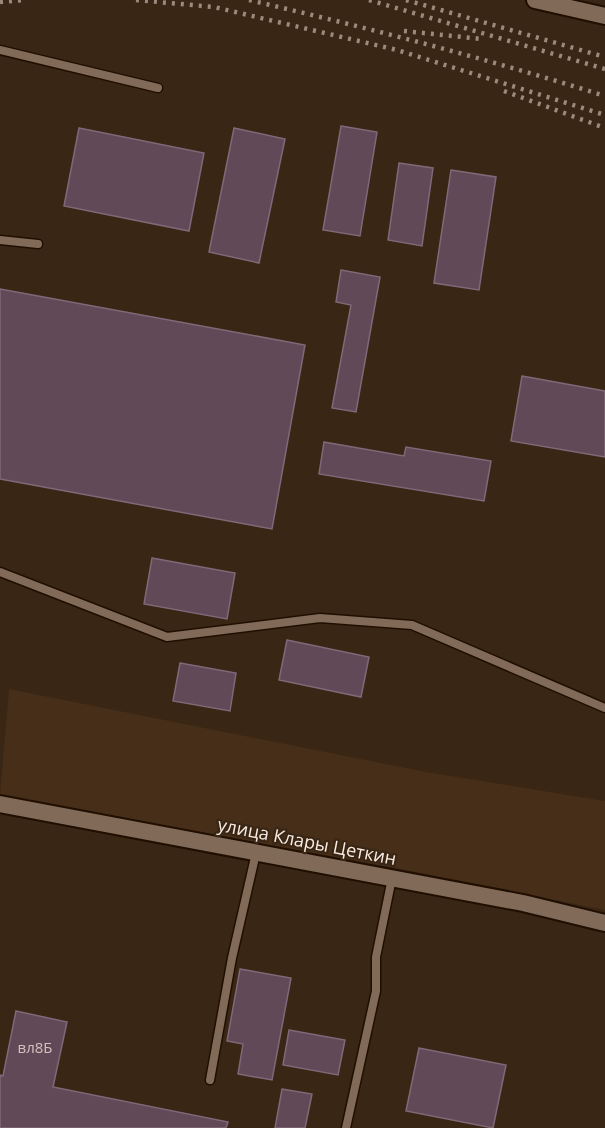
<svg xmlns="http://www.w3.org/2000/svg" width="605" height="1128" font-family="'Open Sans',sans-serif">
  <rect width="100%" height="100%" fill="#392615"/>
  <path fill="#462e18" d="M 9,689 L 426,772 L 605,801 L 605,910 L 395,868 L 0,795 Z"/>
  <path fill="#614957" stroke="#826878" stroke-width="1.5" d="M 341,126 L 377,132 L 360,236 L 323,230 Z
    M 79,128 L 204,153 L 189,231 L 64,206 Z
    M 234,128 L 285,139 L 259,263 L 209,252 Z
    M 399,163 L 433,168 L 422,246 L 388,240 Z
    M 451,170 L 496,177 L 479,290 L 434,283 Z
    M 341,270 L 380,277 L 356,412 L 332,408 L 351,305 L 336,302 Z
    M 0,289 L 305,345 L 272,529 L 0,479 Z
    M 522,376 L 605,391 L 605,457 L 511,441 Z
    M 324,442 L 404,456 L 406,447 L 491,461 L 484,501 L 319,474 Z
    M 152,558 L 235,573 L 227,619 L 144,604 Z
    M 287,640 L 369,657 L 361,697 L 279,680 Z
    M 180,663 L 236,673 L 230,711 L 173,701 Z
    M 240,969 L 291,978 L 272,1080 L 238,1074 L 243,1044 L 227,1041 Z
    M 16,1011 L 67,1022 L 53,1087 L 228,1122 L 226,1128 L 0,1128 L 0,1075 L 3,1076 Z
    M 289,1030 L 345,1040 L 338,1075 L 283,1065 Z
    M 419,1048 L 506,1065 L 493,1128 L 406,1111 Z
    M 282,1089 L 312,1094 L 305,1128 L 275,1128 Z"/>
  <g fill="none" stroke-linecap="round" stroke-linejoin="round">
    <defs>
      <path id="service" d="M 0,50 L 158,88
        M 0,240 L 38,244
        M 0,572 L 167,637 L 320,618 L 412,625 L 605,708
        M 210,1080 L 232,958 L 256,853
        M 346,1128 L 376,991 L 376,957 L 392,878"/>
      <path id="minor" d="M 535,0 L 605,16
        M 0,804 L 523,903 L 605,923"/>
    </defs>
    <use href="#service" stroke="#200f01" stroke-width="11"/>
    <use href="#minor" stroke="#200f01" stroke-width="20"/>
    <use href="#service" stroke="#816b58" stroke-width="8"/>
    <use href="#minor" stroke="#816b58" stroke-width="16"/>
    <path stroke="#9b8b7e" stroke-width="4.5" stroke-dasharray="3 6" stroke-linecap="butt" d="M 136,0 L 214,7 L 397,50 L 605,115
      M 249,0 C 369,28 488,59 605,96
      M 369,0 L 605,69
      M 406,0 L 605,57
      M 0,2 L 24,0
      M 404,31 L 482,39
      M 504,91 L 605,128"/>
  </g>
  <g text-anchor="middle" stroke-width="4.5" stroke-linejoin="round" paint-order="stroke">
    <g font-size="15" fill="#d2c2be">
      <text x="35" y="1053">вл8Б</text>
    </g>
    <g font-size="18" fill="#f8ebe1" stroke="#392615">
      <text transform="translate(307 842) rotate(11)" y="6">улица Клары Цеткин</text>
    </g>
  </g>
</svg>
